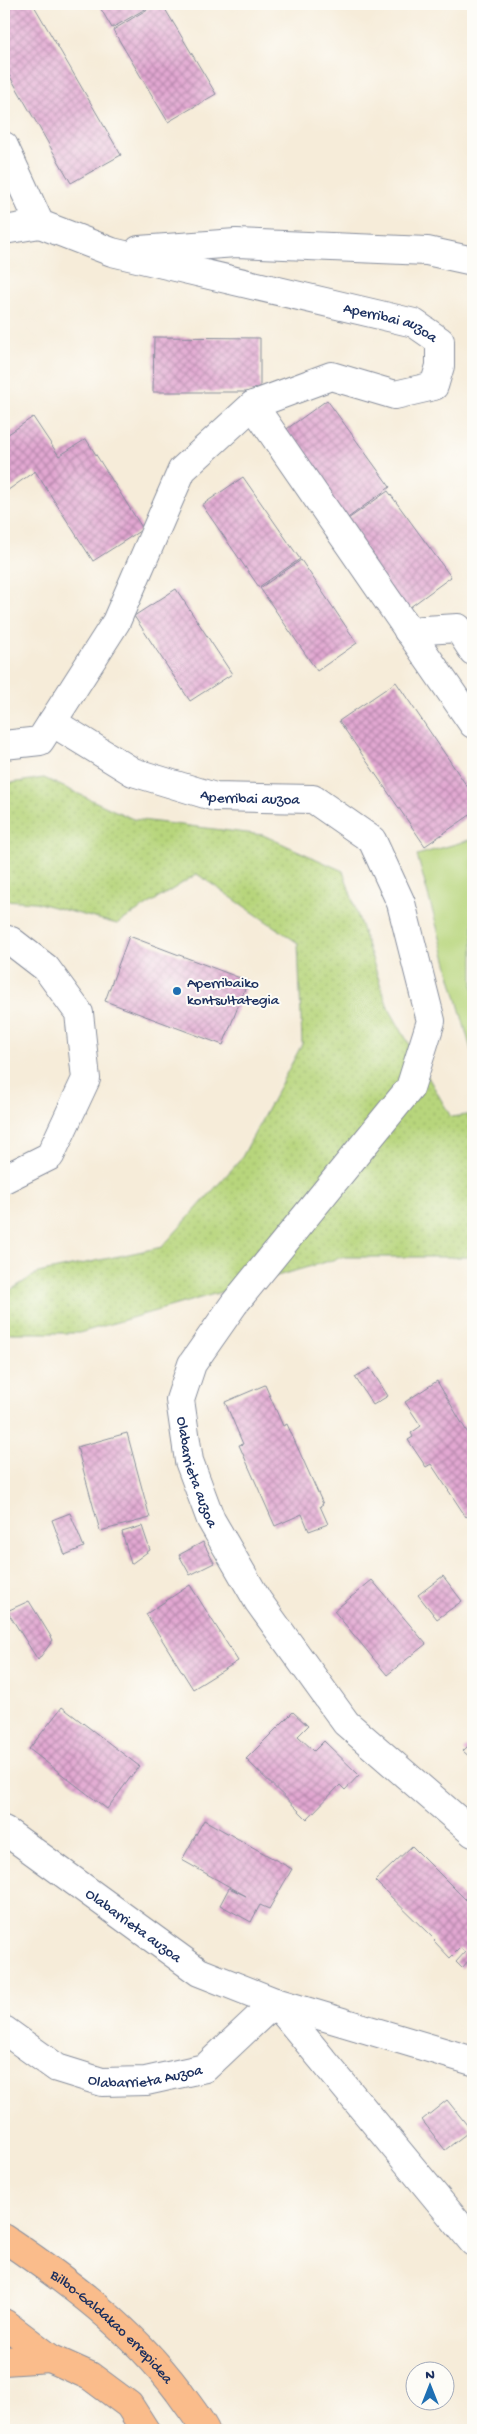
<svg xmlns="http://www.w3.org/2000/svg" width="477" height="2434" font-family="'Gochi Hand',sans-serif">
  <defs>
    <pattern id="grass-dots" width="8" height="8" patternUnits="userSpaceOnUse" patternTransform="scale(1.25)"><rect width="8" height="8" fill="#b7d57c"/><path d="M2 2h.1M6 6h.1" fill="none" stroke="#9db76e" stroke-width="1.8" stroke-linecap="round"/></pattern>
    <pattern id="building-cross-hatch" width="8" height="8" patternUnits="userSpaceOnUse" patternTransform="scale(1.25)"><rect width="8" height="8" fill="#e2a7d1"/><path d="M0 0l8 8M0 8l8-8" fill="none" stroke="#b688ad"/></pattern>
  </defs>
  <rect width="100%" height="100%" fill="#fdfcf7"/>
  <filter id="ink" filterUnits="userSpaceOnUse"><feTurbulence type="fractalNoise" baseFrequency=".02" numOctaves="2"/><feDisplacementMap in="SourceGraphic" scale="10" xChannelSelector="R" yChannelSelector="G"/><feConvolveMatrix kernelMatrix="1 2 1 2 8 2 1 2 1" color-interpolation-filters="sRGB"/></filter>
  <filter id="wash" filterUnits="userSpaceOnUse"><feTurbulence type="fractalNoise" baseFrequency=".0096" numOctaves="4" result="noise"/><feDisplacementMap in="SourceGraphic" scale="20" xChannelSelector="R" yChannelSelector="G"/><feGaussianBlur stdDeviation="1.12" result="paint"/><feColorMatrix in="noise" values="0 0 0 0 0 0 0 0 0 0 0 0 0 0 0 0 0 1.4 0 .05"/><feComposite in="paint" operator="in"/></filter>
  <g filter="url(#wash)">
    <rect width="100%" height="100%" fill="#f6ecd9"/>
    <path fill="url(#grass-dots)" stroke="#69826d" d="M 44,778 L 133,819 L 263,835 L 343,871 L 388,1007 L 451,1117 L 473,1114 L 473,1257 L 343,1257 L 79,1333 L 4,1333 L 4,1294 L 38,1273 L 162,1247 L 241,1159 L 302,1044 L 298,943 L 197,874 L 117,924 L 35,902 L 4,900 L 4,784 Z"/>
    <path fill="#b7d57c" stroke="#69826d" d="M 473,839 L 473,1057 L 417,855 Z"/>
    <g id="blocks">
      <path fill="url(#building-cross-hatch)" d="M 4,4 L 33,4 L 121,155 L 71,183 L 4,66 Z
        M 98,4 L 154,4 L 112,28 Z
        M 156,4 L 162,4 L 216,94 L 168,122 L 113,30 Z
        M 154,337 L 260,338 L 260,392 L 153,392 Z
        M 327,400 L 390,487 L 341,523 L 277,436 Z
        M 33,417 L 59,456 L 86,439 L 143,529 L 93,561 L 35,471 L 4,493 L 4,437 Z
        M 243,477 L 300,559 L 259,587 L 202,505 Z
        M 388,491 L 451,577 L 402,613 L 338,526 Z
        M 301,560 L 357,643 L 317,671 L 260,588 Z
        M 176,589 L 232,674 L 190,701 L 134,616 Z
        M 396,682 L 473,795 L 473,813 L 425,846 L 339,721 Z
        M 129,936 L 248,981 L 223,1045 L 105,1001 Z
        M 370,1368 L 388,1396 L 373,1405 L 355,1377 Z
        M 437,1381 L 473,1442 L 473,1512 L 466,1517 L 431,1464 L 426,1467 L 408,1440 L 413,1437 L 411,1433 L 421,1426 L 405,1402 Z
        M 265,1385 L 283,1426 L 287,1424 L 323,1504 L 320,1506 L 328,1524 L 309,1531 L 302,1514 L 275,1526 L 239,1445 L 243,1444 L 225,1402 Z
        M 127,1433 L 150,1518 L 100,1531 L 77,1447 Z
        M 70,1513 L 84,1547 L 65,1555 L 52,1520 Z
        M 142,1526 L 150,1550 L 131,1564 L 122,1532 Z
        M 203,1542 L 214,1563 L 190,1575 L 179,1555 Z
        M 443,1576 L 462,1601 L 437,1619 L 418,1595 Z
        M 372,1580 L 426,1644 L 387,1675 L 334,1611 Z
        M 190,1585 L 238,1661 L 193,1689 L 146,1614 Z
        M 29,1601 L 53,1640 L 38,1660 L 7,1611 Z
        M 62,1707 L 139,1766 L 107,1809 L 29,1749 Z
        M 293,1712 L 308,1726 L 298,1736 L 314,1751 L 324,1741 L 359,1775 L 345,1790 L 340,1785 L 307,1819 L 246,1759 Z
        M 473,1741 L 473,1760 L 463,1751 Z
        M 204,1820 L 292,1869 L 269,1909 L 260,1905 L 251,1922 L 220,1905 L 229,1888 L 246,1896 L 182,1860 Z
        M 412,1846 L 470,1904 L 473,1902 L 473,1964 L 469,1960 L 462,1968 L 456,1962 L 465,1952 L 460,1948 L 450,1958 L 434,1941 L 435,1940 L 375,1881 Z
        M 447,2100 L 471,2130 L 445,2150 L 422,2120 Z"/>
    </g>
  </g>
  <g filter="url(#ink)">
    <use href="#blocks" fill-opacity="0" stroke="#888e9c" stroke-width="1"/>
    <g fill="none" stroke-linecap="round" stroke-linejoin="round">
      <defs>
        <g id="minor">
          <path id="s1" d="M 4,146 L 40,224 L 112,252 L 414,323 L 440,341 L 440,366 L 434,386 L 395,395 L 331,376 L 253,405 L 182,470 L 116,622 L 40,741 L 4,745"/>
          <path d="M 4,230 L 40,224"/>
          <path d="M 139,250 L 236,243 L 427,251 L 473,261"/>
          <path d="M 253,405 L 473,724"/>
          <path d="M 408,631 L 458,628 L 473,651"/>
          <path id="s2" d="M 52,722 L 133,772 L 215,797 L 313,799 L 372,840 L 401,903 L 431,1021 L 410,1088 L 234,1304 L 192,1364 L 180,1400 L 189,1461 L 211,1520 L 258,1601 L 346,1723 L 473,1833"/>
          <path d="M 4,939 L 11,941 L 46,968 L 79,1013 L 86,1079 L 50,1156 L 4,1179"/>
          <path id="s3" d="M 4,1830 L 199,1972 L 275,2002 L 473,2061"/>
          <path id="s4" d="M 4,2030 L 57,2068 L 102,2082 L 146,2081 L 205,2068 L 275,2002 L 473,2242"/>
        </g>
        <g id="trunk">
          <path id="s5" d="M 4,2238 C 69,2282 132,2329 179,2392 C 188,2405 198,2417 205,2430"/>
          <path d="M 4,2323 L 50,2358 L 90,2376 L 129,2405 L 145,2430"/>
          <path d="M 4,2361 L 50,2358"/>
        </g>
      </defs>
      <use href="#minor" stroke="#888e9c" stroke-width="30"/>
      <use href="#trunk" stroke="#888e9c" stroke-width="30"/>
      <use href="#minor" stroke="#fff" stroke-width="28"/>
      <use href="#trunk" stroke="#fabc8b" stroke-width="28"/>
    </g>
  </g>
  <circle fill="#1f6fb2" stroke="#fdfcf7" stroke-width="2" cx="177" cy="991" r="5"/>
  <g text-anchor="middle" stroke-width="4" stroke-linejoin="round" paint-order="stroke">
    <g font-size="15" fill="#1b2f5e" stroke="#fdfcf7">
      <text dy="5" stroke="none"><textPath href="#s1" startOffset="451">Aperribai auzoa</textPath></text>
      <text dy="5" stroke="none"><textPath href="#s2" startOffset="216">Aperribai auzoa</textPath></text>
      <text dy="5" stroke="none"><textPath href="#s2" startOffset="1076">Olabarrieta auzoa</textPath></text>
      <text dy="5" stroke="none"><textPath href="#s3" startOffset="161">Olabarrieta auzoa</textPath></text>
      <text dy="5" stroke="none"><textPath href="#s4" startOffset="156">Olabarrieta Auzoa</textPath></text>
      <text dy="5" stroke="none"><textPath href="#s5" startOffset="140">Bilbo-Galdakao errepidea</textPath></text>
    </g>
    <g font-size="15" fill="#1b2f5e" stroke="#fdfcf7" text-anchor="start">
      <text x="187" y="987">Aperribaiko<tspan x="187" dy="17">kontsultategia</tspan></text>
    </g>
  </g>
  <rect width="477" height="2434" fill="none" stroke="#fdfcf7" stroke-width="20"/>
  <g transform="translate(430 2386)"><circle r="24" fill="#fdfcf7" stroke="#a3aaba"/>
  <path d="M0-4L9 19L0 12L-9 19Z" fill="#1f6fb2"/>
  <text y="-8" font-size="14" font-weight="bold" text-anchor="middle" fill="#1b2f5e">N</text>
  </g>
</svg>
